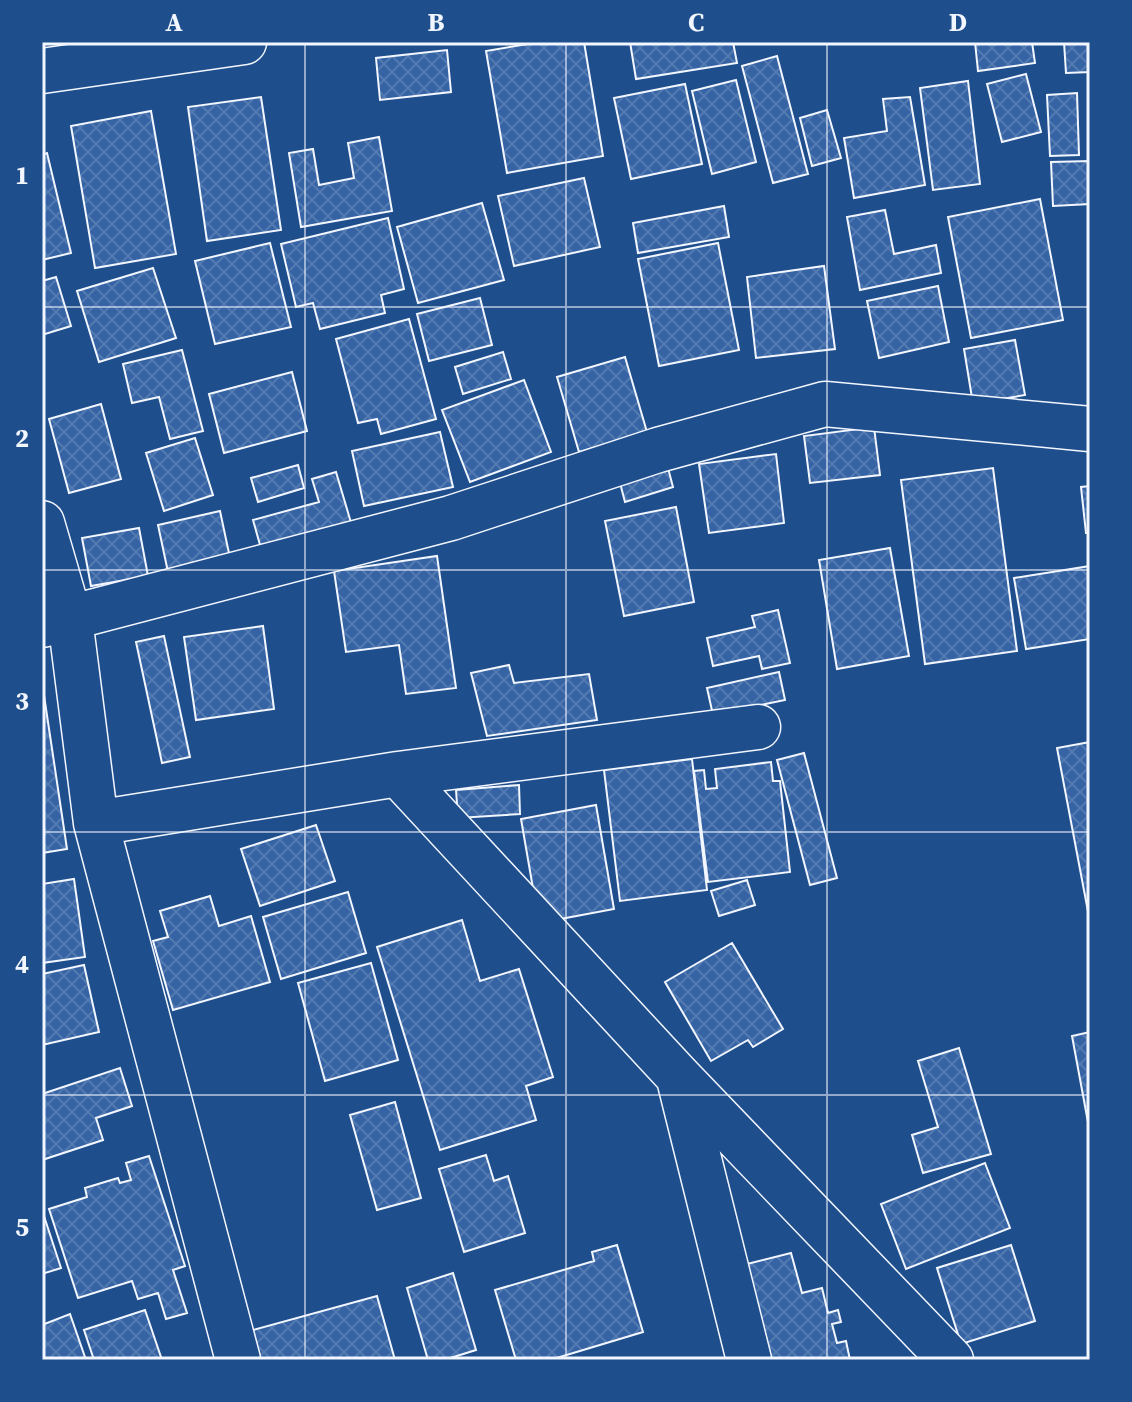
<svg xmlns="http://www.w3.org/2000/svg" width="1132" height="1402" font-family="'Source Serif 4',serif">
  <defs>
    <pattern id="building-cross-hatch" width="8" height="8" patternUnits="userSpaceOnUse" patternTransform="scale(2)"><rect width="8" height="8" fill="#3563a3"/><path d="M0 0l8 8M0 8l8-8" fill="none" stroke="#537ab1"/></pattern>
  </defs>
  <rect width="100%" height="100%" fill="#1f4e8c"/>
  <path fill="url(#building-cross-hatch)" stroke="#f2f6ff" stroke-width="2" d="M 540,42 L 584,42 L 603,156 L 507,173 L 486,51 Z
    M 630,42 L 733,42 L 737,63 L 636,79 Z
    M 975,42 L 1032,42 L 1035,63 L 978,71 Z
    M 1064,42 L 1090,42 L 1090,72 L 1066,73 Z
    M 447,50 L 451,92 L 380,100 L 376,58 Z
    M 777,56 L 808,174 L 773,183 L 742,66 Z
    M 1026,74 L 1041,132 L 1002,142 L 987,84 Z
    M 736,80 L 756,162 L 712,174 L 692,91 Z
    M 968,81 L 980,184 L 933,190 L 920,88 Z
    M 685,84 L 702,164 L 631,179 L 614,98 Z
    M 1077,93 L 1079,155 L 1050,156 L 1047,95 Z
    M 261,97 L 281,230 L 207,241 L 188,107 Z
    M 910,97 L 925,185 L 854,198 L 844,138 L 887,131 L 883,99 Z
    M 827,110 L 841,158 L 812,166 L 800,118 Z
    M 151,111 L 176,254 L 95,268 L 71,126 Z
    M 379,137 L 392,211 L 301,227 L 289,153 L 313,149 L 319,185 L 354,178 L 348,143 Z
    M 47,153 L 71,253 L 42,260 L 42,155 Z
    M 1090,161 L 1090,204 L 1053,206 L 1051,162 Z
    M 584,178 L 600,247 L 514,266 L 498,196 Z
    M 1040,199 L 1063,320 L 971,338 L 948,217 Z
    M 482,203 L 504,280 L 418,303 L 397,227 Z
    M 724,206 L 729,237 L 638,253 L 633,223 Z
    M 885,210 L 894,254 L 936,245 L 941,273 L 860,290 L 847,217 Z
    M 388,218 L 404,289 L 381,295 L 385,313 L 320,329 L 313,303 L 296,307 L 281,244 Z
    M 270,243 L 291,327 L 215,344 L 195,261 Z
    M 718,243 L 739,350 L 659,366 L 638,259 Z
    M 824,266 L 835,349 L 756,358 L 747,277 Z
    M 153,268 L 176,338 L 99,362 L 77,291 Z
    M 56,277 L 71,326 L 42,335 L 42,281 Z
    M 938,286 L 949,342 L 879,358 L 867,301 Z
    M 480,298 L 492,345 L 429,361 L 417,314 Z
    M 409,319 L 436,419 L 381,434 L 377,419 L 358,423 L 336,339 Z
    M 1015,340 L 1025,395 L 973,404 L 964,349 Z
    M 182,350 L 203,431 L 170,439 L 159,397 L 132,403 L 123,364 Z
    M 503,352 L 511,379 L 463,394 L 455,367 Z
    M 625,357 L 647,432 L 579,452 L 557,377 Z
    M 292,372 L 307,431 L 224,453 L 209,394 Z
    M 524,380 L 551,452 L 470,482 L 442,410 Z
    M 101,404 L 121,479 L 69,493 L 49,419 Z
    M 874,427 L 880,475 L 810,483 L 804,436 Z
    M 440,432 L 453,487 L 364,506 L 352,451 Z
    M 195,438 L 213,495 L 164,511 L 146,453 Z
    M 776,454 L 784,523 L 709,533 L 699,464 Z
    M 298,465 L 304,488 L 258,502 L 251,478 Z
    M 668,468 L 673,487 L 625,502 L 620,483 Z
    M 993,468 L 1017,651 L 925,664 L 901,480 Z
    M 336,472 L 352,526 L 262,552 L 253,520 L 319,502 L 312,479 Z
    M 1090,486 L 1090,533 L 1086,533 L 1081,487 Z
    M 676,507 L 694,602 L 624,616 L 605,521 Z
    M 220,511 L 230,558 L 168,572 L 158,525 Z
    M 139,528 L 148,576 L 91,586 L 82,538 Z
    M 890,548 L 909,656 L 837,669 L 819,560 Z
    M 437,556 L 456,688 L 406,694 L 399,645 L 346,652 L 334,571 Z
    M 1090,566 L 1090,639 L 1026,649 L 1014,578 Z
    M 778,610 L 790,663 L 762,669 L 759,656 L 713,666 L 707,638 L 755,627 L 752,616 Z
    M 263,626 L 274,709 L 196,720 L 184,637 Z
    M 164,636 L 190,757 L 162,763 L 136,642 Z
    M 509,665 L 514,683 L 589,674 L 597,720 L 487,736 L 471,673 Z
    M 779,672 L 785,700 L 713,715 L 707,688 Z
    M 42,682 L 67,849 L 42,853 Z
    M 1090,742 L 1090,922 L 1057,748 Z
    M 804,753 L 837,878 L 810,885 L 777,760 Z
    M 692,759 L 707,890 L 620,901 L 604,770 Z
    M 771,762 L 773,781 L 780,781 L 790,872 L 708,882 L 694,771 L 704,770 L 706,789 L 717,788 L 715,769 Z
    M 519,785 L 520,814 L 458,818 L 456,790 Z
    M 596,805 L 614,909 L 539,923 L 521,819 Z
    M 316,825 L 335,881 L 260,906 L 241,849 Z
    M 74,879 L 85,957 L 42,963 L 42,884 Z
    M 747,880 L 755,905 L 719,916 L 711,891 Z
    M 348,892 L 366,953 L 281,979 L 263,917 Z
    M 210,896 L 219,926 L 251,916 L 270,982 L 173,1010 L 153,941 L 168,937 L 160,911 Z
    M 462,920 L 480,981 L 519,969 L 553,1077 L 526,1086 L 536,1120 L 440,1150 L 377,947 Z
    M 732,943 L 783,1029 L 753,1047 L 748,1040 L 711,1061 L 665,982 Z
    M 371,963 L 398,1060 L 325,1081 L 298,983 Z
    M 84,965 L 99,1032 L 42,1045 L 42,974 Z
    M 1090,1032 L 1090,1133 L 1072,1036 Z
    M 959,1048 L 991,1154 L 923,1173 L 912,1135 L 938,1127 L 918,1061 Z
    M 120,1068 L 132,1106 L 96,1118 L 103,1140 L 42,1160 L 42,1094 Z
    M 395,1102 L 421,1198 L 377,1210 L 350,1115 Z
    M 486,1155 L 494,1181 L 508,1176 L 525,1233 L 464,1252 L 439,1169 Z
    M 149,1156 L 185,1266 L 173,1270 L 187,1313 L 166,1319 L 158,1293 L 138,1299 L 132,1281 L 78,1298 L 49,1209 L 87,1197 L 85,1188 L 118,1178 L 120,1183 L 131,1180 L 126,1163 Z
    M 985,1163 L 1010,1228 L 906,1269 L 881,1204 Z
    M 42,1210 L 61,1268 L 42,1274 Z
    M 617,1245 L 643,1332 L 550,1360 L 516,1360 L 495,1290 L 594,1261 L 592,1252 Z
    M 1011,1245 L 1035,1321 L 961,1344 L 937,1268 Z
    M 791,1253 L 802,1293 L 822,1288 L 828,1313 L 838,1310 L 841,1322 L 832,1324 L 837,1343 L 846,1341 L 850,1360 L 767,1360 L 743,1265 Z
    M 453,1273 L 476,1350 L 444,1360 L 428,1360 L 407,1288 Z
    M 377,1296 L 395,1360 L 250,1360 L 242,1333 Z
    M 145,1310 L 162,1360 L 94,1360 L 84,1330 Z
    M 70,1314 L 86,1360 L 42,1360 L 42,1325 Z"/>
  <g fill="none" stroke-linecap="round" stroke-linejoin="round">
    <defs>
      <path id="minor" d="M 42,71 L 244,42
        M 42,523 L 70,619 L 96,823 L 238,1360
        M 42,625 L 451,518 L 658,450 L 825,404 L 1090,429
        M 398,774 L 678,1076 L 951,1360
        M 96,823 L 398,774 L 758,727
        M 679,1079 L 749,1360"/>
    </defs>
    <use href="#minor" stroke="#f2f6ff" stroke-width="47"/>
    <use href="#minor" stroke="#1f4e8c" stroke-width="44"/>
  </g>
  <path fill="none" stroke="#f2f6ff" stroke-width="2" stroke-opacity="0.55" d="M 305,42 L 305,1360M 566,42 L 566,1360M 827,42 L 827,1360M 42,307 L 1090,307M 42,570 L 1090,570M 42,832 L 1090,832M 42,1095 L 1090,1095"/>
  <rect width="1132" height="1402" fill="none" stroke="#1f4e8c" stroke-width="88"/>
  <rect x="44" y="44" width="1044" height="1314" fill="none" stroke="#f2f6ff" stroke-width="3"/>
  <g font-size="26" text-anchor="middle" font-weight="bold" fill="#f2f6ff">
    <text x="174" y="31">A</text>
    <text x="436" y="31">B</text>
    <text x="696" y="31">C</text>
    <text x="958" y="31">D</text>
    <text x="22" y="184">1</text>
    <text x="22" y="447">2</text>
    <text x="22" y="710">3</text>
    <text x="22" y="973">4</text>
    <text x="22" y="1236">5</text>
  </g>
</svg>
